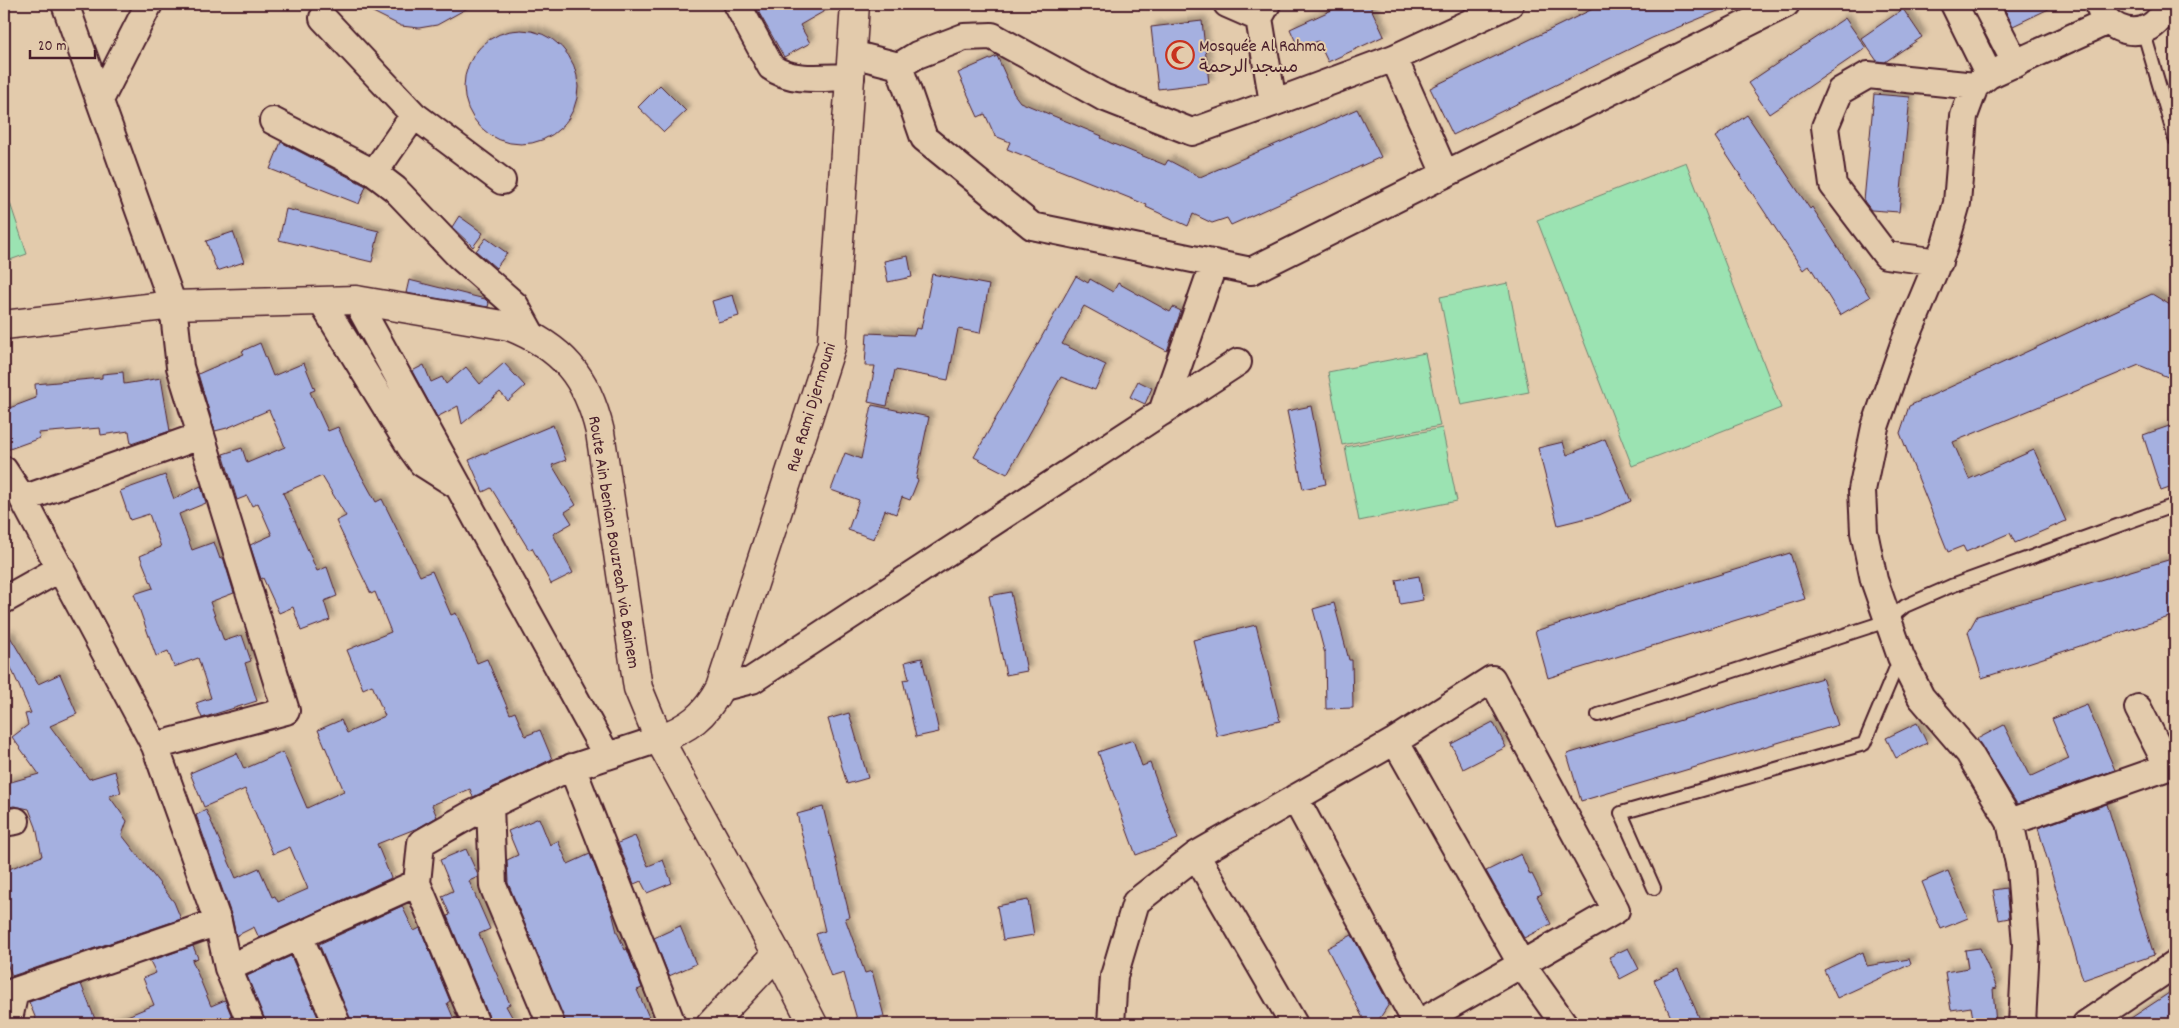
<svg xmlns="http://www.w3.org/2000/svg" width="2179" height="1028" font-family="Dekko,'Playpen Sans Arabic',sans-serif">
  <defs>
    <filter id="shadow"><feDropShadow dx="4.5" dy="-4.5" stdDeviation="2.5" flood-color="#0004"/></filter>
  </defs>
  <rect width="100%" height="100%" fill="#e3cbac"/>
  <filter id="ink" filterUnits="userSpaceOnUse"><feTurbulence type="fractalNoise" baseFrequency=".02" numOctaves="2"/><feDisplacementMap in="SourceGraphic" scale="10" xChannelSelector="R" yChannelSelector="G"/><feConvolveMatrix kernelMatrix="1 2 1 2 8 2 1 2 1" color-interpolation-filters="sRGB"/></filter>
  <g filter="url(#ink)">
    <path fill="#9be3b2" stroke="#72816e" d="M 1686,162 L 1781,408 L 1632,466 L 1537,220 Z
      M 4,185 L 27,254 L 4,262 Z
      M 1508,283 L 1529,392 L 1461,405 L 1440,297 Z
      M 1425,353 L 1440,426 L 1342,445 L 1328,372 Z
      M 1442,428 L 1457,501 L 1359,521 L 1345,447 Z"/>
    <path fill="#a5b0e0" stroke="#4a1f2b" filter="url(#shadow)" d="M 357,4 L 475,4 L 437,25 L 419,28 L 401,26 Z
      M 754,4 L 837,4 L 800,25 L 810,43 L 784,57 Z
      M 1345,4 L 1369,4 L 1384,36 L 1328,62 L 1318,41 L 1299,49 L 1290,29 Z
      M 1603,4 L 1735,4 L 1652,38 L 1453,135 L 1430,88 Z
      M 2002,4 L 2059,4 L 2013,26 Z
      M 1903,9 L 1922,37 L 1885,62 L 1877,61 L 1861,38 Z
      M 1845,18 L 1866,48 L 1769,114 L 1748,83 Z
      M 1202,21 L 1209,83 L 1158,89 L 1151,27 Z
      M464 87a57 57 0 1 1 114 0a57 57 0 1 1-114 0Z
      M 997,56 L 1014,94 L 1020,102 L 1102,136 L 1101,138 L 1111,143 L 1165,165 L 1168,160 L 1200,177 L 1357,109 L 1381,157 L 1231,225 L 1227,218 L 1212,223 L 1193,214 L 1188,226 L 1146,207 L 1147,205 L 1007,149 L 1010,142 L 995,136 L 985,114 L 978,117 L 958,73 Z
      M 660,85 L 686,111 L 664,132 L 638,107 Z
      M 1874,94 L 1910,97 L 1899,212 L 1871,210 L 1864,201 Z
      M 1747,115 L 1810,209 L 1812,207 L 1870,297 L 1840,315 L 1809,265 L 1803,270 L 1715,137 Z
      M 281,142 L 366,186 L 359,204 L 270,169 Z
      M 286,209 L 379,231 L 372,262 L 279,240 Z
      M 459,216 L 483,233 L 473,247 L 452,227 Z
      M 233,232 L 244,262 L 217,271 L 206,241 Z
      M 486,238 L 507,253 L 496,268 L 476,251 Z
      M 908,256 L 912,277 L 888,282 L 884,261 Z
      M 932,274 L 989,285 L 980,333 L 958,329 L 948,380 L 895,370 L 887,406 L 868,402 L 875,366 L 865,366 L 867,333 L 914,335 L 916,328 L 921,329 Z
      M 1076,276 L 1088,283 L 1090,279 L 1113,292 L 1118,283 L 1170,312 L 1173,307 L 1181,311 L 1167,351 L 1084,306 L 1062,344 L 1106,365 L 1095,390 L 1061,377 L 1007,474 L 974,457 Z
      M 409,280 L 485,299 L 489,303 L 488,307 L 406,293 Z
      M 2152,294 L 2175,308 L 2175,380 L 2139,365 L 1953,442 L 1969,479 L 2034,450 L 2066,521 L 2015,543 L 2010,533 L 1966,552 L 1963,546 L 1948,552 L 1900,433 L 1909,406 Z
      M 733,295 L 739,316 L 718,322 L 712,301 Z
      M 260,343 L 273,376 L 304,363 L 315,390 L 310,392 L 328,431 L 338,427 L 351,457 L 376,502 L 382,499 L 420,576 L 432,571 L 451,615 L 456,613 L 477,663 L 487,659 L 510,714 L 515,712 L 525,736 L 540,730 L 552,759 L 473,797 L 470,789 L 432,805 L 437,817 L 420,827 L 377,844 L 391,878 L 259,938 L 254,927 L 236,936 L 232,917 L 196,815 L 206,810 L 236,878 L 259,868 L 272,897 L 275,896 L 278,902 L 308,889 L 290,847 L 273,854 L 245,789 L 204,807 L 190,773 L 237,753 L 244,769 L 283,752 L 307,808 L 344,791 L 318,730 L 341,720 L 347,733 L 385,716 L 372,685 L 363,689 L 347,650 L 391,632 L 375,592 L 371,594 L 336,521 L 346,516 L 322,476 L 283,493 L 317,571 L 327,567 L 337,596 L 324,601 L 330,620 L 301,631 L 293,607 L 279,613 L 263,578 L 261,579 L 250,545 L 272,535 L 258,503 L 252,506 L 247,496 L 237,500 L 223,454 L 242,448 L 247,463 L 285,447 L 269,410 L 227,428 L 215,431 L 198,374 L 244,354 L 242,351 Z
      M 504,363 L 525,386 L 508,401 L 500,392 L 462,424 L 458,406 L 437,417 L 412,371 L 424,365 L 431,382 L 442,377 L 446,384 L 466,367 L 480,384 Z
      M 123,372 L 124,384 L 161,378 L 170,431 L 131,444 L 129,431 L 101,435 L 100,428 L 38,433 L 40,438 L 4,451 L 4,410 L 36,398 L 35,384 L 102,378 L 102,374 Z
      M 1138,381 L 1152,388 L 1145,404 L 1130,397 Z
      M 872,405 L 929,417 L 916,479 L 918,480 L 910,500 L 902,497 L 896,514 L 885,510 L 874,539 L 848,530 L 859,500 L 831,490 L 845,453 L 861,459 Z
      M 1311,406 L 1326,484 L 1303,489 L 1287,411 Z
      M 2175,424 L 2175,486 L 2161,491 L 2143,435 Z
      M 553,425 L 566,460 L 552,465 L 576,505 L 565,512 L 572,523 L 553,534 L 573,573 L 551,584 L 532,548 L 529,550 L 491,488 L 483,492 L 469,460 Z
      M 1605,439 L 1631,501 L 1599,515 L 1558,525 L 1538,448 L 1563,442 L 1567,455 Z
      M 165,475 L 174,499 L 201,486 L 206,503 L 179,514 L 192,550 L 214,542 L 220,559 L 223,557 L 234,593 L 210,602 L 224,641 L 242,635 L 251,661 L 245,663 L 257,701 L 202,718 L 196,703 L 211,698 L 198,658 L 174,667 L 168,651 L 156,656 L 134,594 L 153,588 L 140,556 L 161,547 L 149,514 L 130,520 L 120,491 Z
      M 1790,553 L 1805,599 L 1548,678 L 1535,631 Z
      M 2175,558 L 2175,615 L 1982,678 L 1968,632 L 1977,616 Z
      M 1419,576 L 1423,600 L 1400,604 L 1396,580 Z
      M 1011,592 L 1027,671 L 1006,675 L 989,596 Z
      M 1334,603 L 1349,660 L 1352,660 L 1353,708 L 1326,709 L 1325,654 L 1313,609 Z
      M 1256,625 L 1280,721 L 1217,736 L 1193,640 Z
      M 9,635 L 38,684 L 60,674 L 77,714 L 50,726 L 89,779 L 115,771 L 121,793 L 109,796 L 127,821 L 122,835 L 174,902 L 181,919 L 12,976 L 4,956 L 4,871 L 42,856 L 36,827 L 29,809 L 14,806 L 4,808 L 4,784 L 39,774 L 12,737 L 28,725 L 25,714 L 31,713 L 4,652 L 4,638 Z
      M 922,658 L 939,732 L 916,737 L 903,680 L 909,679 L 905,662 Z
      M 1822,678 L 1838,725 L 1581,801 L 1567,754 Z
      M 2087,705 L 2115,770 L 2017,804 L 1977,739 L 2004,725 L 2030,777 L 2069,759 L 2052,719 Z
      M 849,713 L 868,778 L 847,784 L 828,719 Z
      M 1493,722 L 1506,747 L 1463,769 L 1451,744 Z
      M 1917,723 L 1927,743 L 1896,758 L 1886,738 Z
      M 1133,740 L 1142,766 L 1150,763 L 1178,839 L 1136,855 L 1098,752 Z
      M 2107,804 L 2154,955 L 2083,980 L 2038,828 Z
      M 823,807 L 850,917 L 845,918 L 865,973 L 872,971 L 884,1016 L 858,1023 L 844,973 L 831,977 L 816,934 L 825,931 L 797,814 Z
      M 539,818 L 550,845 L 558,841 L 568,864 L 590,854 L 612,912 L 617,932 L 625,950 L 627,949 L 642,988 L 637,990 L 652,1024 L 566,1024 L 508,883 L 507,860 L 518,855 L 508,831 Z
      M 635,836 L 648,866 L 663,860 L 672,883 L 647,893 L 641,881 L 634,884 L 618,843 Z
      M 466,849 L 478,875 L 478,877 L 469,881 L 490,929 L 479,934 L 510,1004 L 506,1006 L 516,1024 L 492,1024 L 447,916 L 450,915 L 442,896 L 453,891 L 440,860 Z
      M 1521,854 L 1530,875 L 1532,874 L 1542,894 L 1537,896 L 1551,924 L 1524,938 L 1486,871 Z
      M 1948,871 L 1968,918 L 1941,929 L 1922,882 Z
      M 2006,888 L 2009,918 L 1999,920 L 1993,890 Z
      M 1028,900 L 1034,935 L 1003,940 L 997,906 Z
      M 402,906 L 414,931 L 420,928 L 450,1001 L 447,1003 L 456,1024 L 352,1024 L 319,944 Z
      M 680,926 L 696,964 L 669,976 L 654,938 Z
      M 1352,935 L 1389,1004 L 1380,1018 L 1366,1024 L 1327,948 Z
      M 193,946 L 198,958 L 192,960 L 211,1006 L 225,1000 L 235,1024 L 108,1024 L 154,1005 L 143,978 L 156,973 L 150,961 Z
      M 1628,948 L 1639,969 L 1620,979 L 1609,957 Z
      M 1980,948 L 1997,988 L 1993,989 L 1996,1024 L 1974,1024 L 1971,1007 L 1951,1010 L 1945,972 L 1968,968 L 1965,950 Z
      M 1863,952 L 1867,966 L 1909,959 L 1911,964 L 1837,998 L 1824,970 Z
      M 291,956 L 321,1024 L 266,1024 L 247,976 Z
      M 1678,969 L 1702,1024 L 1674,1024 L 1654,980 Z
      M 81,984 L 97,1024 L 38,1024 L 29,1002 Z
      M 2169,993 L 2175,1002 L 2175,1024 L 2122,1024 Z"/>
    <g fill="none" stroke-linecap="round" stroke-linejoin="round">
      <defs>
        <path id="service" d="M 2143,30 L 2175,139
          M 1598,715 L 1887,621 L 1905,606 L 1951,586 L 2175,505
          M 1654,888 L 1621,813 L 1864,744 L 1900,658"/>
        <path id="minor" d="M 65,4 L 173,305 L 180,367 L 286,711 L 155,746
          M 737,4 L 771,67 C 792,83 826,77 851,77
          M 1227,4 L 1259,18
          M 1954,4 L 1989,75
          M 1985,4 L 2016,64
          M 2099,4 C 2103,26 2130,38 2150,27 C 2159,22 2165,11 2172,4
          M 323,18 L 414,115
          M 852,54 L 899,66 L 917,55 L 964,37 L 992,36 L 1103,97 L 1192,132 L 1273,103 L 1259,18 L 1267,4
          M 1394,58 L 1445,174
          M 899,66 L 924,138 L 1032,226 L 1251,271 L 1786,4
          M 100,100 L 149,4
          M 1273,103 L 1394,58 L 1510,4
          M 273,121 L 374,173 L 395,189 L 459,256 L 515,305 L 531,334
          M 374,173 L 414,115 L 502,181
          M 1939,262 L 1886,255 L 1833,185 L 1825,127 L 1840,91 L 1868,75 L 1975,86
          M 356,300 L 607,756
          M 321,301 L 411,448 L 422,463 L 455,484
          M 1162,412 L 1214,263
          M 4,470 L 23,499 L 155,746 L 218,922 L 228,968 L 251,1024
          M 23,499 L 200,436
          M 4,600 L 61,568
          M 720,688 L 752,680 L 1238,362
          M 1395,741 L 1522,965 L 1564,1024
          M 572,767 L 672,1024
          M 1295,798 L 1417,1024
          M 490,805 L 493,886 L 551,1024
          M 2010,822 L 2168,767 L 2138,708
          M 4,823 L 16,821
          M 1196,855 L 1294,1024
          M 417,883 L 476,1024
          M 299,936 L 337,1024
          M 228,968 L 417,883 L 421,843 L 470,815 L 562,771 L 659,739
          M 8,1024 L 15,991 L 218,922
          M 1111,1024 L 1114,976 L 1136,902 L 1196,855 L 1395,741 L 1492,679 L 1616,910 L 1417,1024
          M 2022,1024 L 2026,945 L 2020,868 L 2010,822 L 1969,753 L 1921,697 L 1901,657 L 1874,580 L 1864,532 L 1862,490 L 1875,427 L 1905,341 L 1945,245 L 1957,203 L 1964,116 L 1975,86 L 1989,75 L 2108,21
          M 2086,1024 L 2175,964"/>
        <path id="tertiary" d="M 711,1024 L 777,954"/>
        <path id="secondary" d="M 4,325 L 173,305 L 356,300 L 509,326 C 562,347 587,376 600,432 L 638,688 L 659,739 L 777,954 L 813,1024
          M 659,739 C 689,728 705,716 720,688 L 832,344 L 855,4"/>
      </defs>
      <use href="#service" stroke="#4a1f2b" stroke-width="16"/>
      <use href="#minor" stroke="#4a1f2b" stroke-width="30"/>
      <use href="#tertiary" stroke="#4a1f2b" stroke-width="31"/>
      <use href="#secondary" stroke="#4a1f2b" stroke-width="31"/>
      <use href="#service" stroke="#e3cbac" stroke-width="12"/>
      <use href="#minor" stroke="#e3cbac" stroke-width="26"/>
      <use href="#tertiary" stroke="#e3cbac" stroke-width="28"/>
      <use href="#secondary" stroke="#e3cbac" stroke-width="28"/>
    </g>
  </g>
  <defs>
    <symbol id="mosque-ring" viewBox="-11 -11 22 22"><circle r="9.5" fill="#e3cbac" stroke="#c8321e" stroke-width="1.5"/><path d="M3.5-4.9A6 6 0 1 0 3.5 4.9A5 5 0 1 1 3.5-4.9Z" fill="#c8321e"/></symbol>
  </defs>
  <g fill-rule="evenodd">
    <use href="#mosque-ring" x="1164" y="39" width="32" height="32"/>
  </g>
  <g text-anchor="middle" stroke-width="4" stroke-linejoin="round" paint-order="stroke">
    <g font-size="18" fill="#4a1f2b" stroke="#e3cbac" text-anchor="start">
      <text x="1199" y="51">Mosquée Al Rahma<tspan x="1199" dy="21">مسجد الرحمة</tspan></text>
    </g>
    <g font-size="18" fill="#4a1f2b" stroke="#e3cbac">
      <text transform="translate(810 407) rotate(-73)" y="6">Rue Rami Djermouni</text>
      <text transform="translate(615 542) rotate(81)" y="6">Route Ain benian Bouzreah via Bainem</text>
    </g>
  </g>
  <rect width="2179" height="1028" fill="none" stroke="#e3cbac" stroke-width="20"/>
  <rect x="10" y="10" width="2159" height="1008" fill="none" stroke="#4a1f2b" stroke-width="2" filter="url(#ink)"/>
  <path d="M30 50v8h65v-8" fill="none" stroke="#4a1f2b" stroke-width="2.5"/>
  <text x="38" y="50" font-size="15" fill="#4a1f2b" stroke="#e3cbac" stroke-width="4" paint-order="stroke">20 m</text>
</svg>
